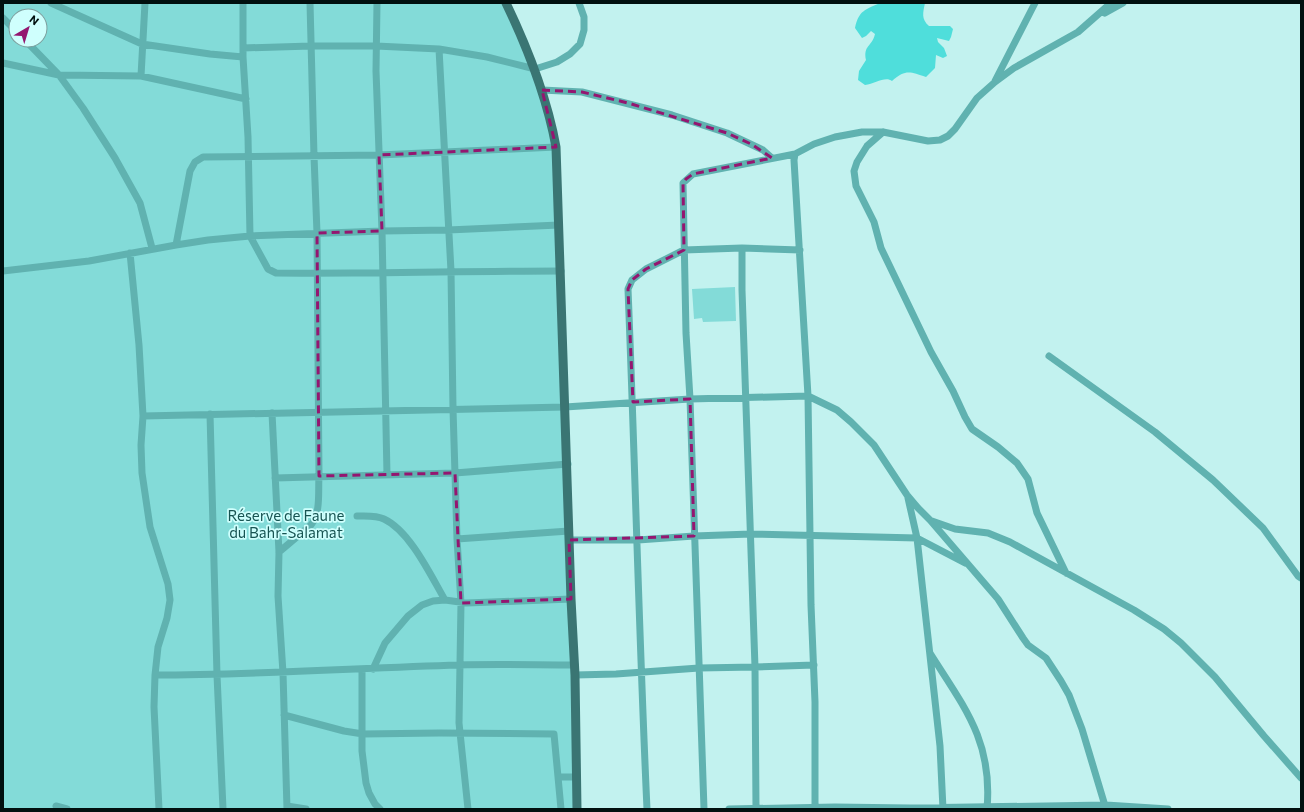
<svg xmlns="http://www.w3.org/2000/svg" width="1304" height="812" font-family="Commissioner,sans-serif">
  <rect width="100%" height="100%" fill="#c2f2ef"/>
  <path fill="#83dbd8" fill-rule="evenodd" d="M 3,3 L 506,3 L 553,127 L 577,809 L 3,809 ZM 16,16 L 40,16 L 40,40 L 16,40 Z
    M 735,287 L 736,321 L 703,322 L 702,318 L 694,319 L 692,289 Z"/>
  <path fill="#4fdedb" d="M 880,3 L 925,3 C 923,13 921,19 929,26 L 950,26 L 953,29 L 951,37 L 949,41 L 937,38 L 938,42 L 944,48 L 947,56 L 943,58 L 936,55 L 935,68 L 926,77 C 910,72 906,69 892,81 C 885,76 875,84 865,85 L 858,80 L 859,71 L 866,60 C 863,45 872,47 875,34 L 871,31 L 866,36 L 862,38 L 855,28 C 859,10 865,10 880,3 Z"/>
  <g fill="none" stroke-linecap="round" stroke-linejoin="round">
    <path stroke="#60b2b0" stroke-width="7" d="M 51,3 L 142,44 L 210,54 L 243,57
      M 243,3 L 243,57 L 248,137 L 250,236 L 268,269 L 276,273 C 371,274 466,271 561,271
      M 377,3 L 376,71 L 382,231 L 387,475
      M 1105,13 L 1123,3
      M 3,18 L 16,31
      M 25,40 L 59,75 L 83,108 L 115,158 L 140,203 L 152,248
      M 243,48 L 311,46 L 376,46 L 439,49 L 487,57 L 535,69 L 557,62 L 570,54 L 580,44 L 584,30 L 584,17 L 579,3
      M 439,49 L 451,271 L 453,409 L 457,539 L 461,603 L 459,723 L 468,809
      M 3,63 L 59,75 L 141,76 L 246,99
      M 141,76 L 145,3
      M 995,81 L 1035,3
      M 542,90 L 582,92 L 672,115 L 727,133 L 763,150 L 772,158
      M 883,132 L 867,146 L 857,162 L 854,171 L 856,186 L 874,222 L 881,248 L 931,352 L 953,391 L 965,417 L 972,429 L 998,447 L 1017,463 L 1028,479 L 1037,513 L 1066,573
      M 795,154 L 794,160 L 808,396 L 811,605 L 815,702 L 815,808
      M 176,245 L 190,171 L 195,162 L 203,157 L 379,155 L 556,147
      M 130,253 L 139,345 L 143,416 L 141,445 L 142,473 L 150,527 L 168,584 L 170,600 L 167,618 L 158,647 L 155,675
      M 3,271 L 89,261 L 176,245 L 208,240 L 250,236 L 382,231 L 448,230 L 559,225
      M 1049,356 L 1155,432 L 1213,480 L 1263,528 L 1298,576 L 1301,578
      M 272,413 L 279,552 L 278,596 L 283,673 L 287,809
      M 210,414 L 217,675 L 223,809
      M 143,416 L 565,407 L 690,399 L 808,396 L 837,410 L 851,422 L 874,445 L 907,495 L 918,508 L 930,520 L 998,599 L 1023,638 L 1028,645 L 1046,658 L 1061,681 L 1069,695 L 1082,729 L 1106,809
      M 275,478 L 455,473 L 568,464
      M 908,498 L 917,538 L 940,746 L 943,809
      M 357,516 C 365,516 376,515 384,519 C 410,531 431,576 445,600 L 467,603 L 571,599
      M 932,521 L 955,529 L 988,533 L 1010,542 L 1134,610 L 1164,629 L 1181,643 L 1215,677 L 1264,736 L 1301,778
      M 457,539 L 569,531
      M 569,540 L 638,540 L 694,536 L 751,534 L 917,538 L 965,563
      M 279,552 L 311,525 C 321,513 318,492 319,476 L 317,233 L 314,156 L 310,3
      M 930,653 C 964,707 993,741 987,809
      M 362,669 L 362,751 L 366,783 L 369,793 L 375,804 L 380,809
      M 373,669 L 385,643 L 408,616 L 422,605 L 433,601 L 445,600
      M 575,675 L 616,674 L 699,668 L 755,667 L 814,665
      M 284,715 L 344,731 L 363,734 L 439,733 L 554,734 L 561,809
      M 558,777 L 576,777
      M 56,806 L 67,809
      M 287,806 L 306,809
      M 159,809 L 154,707 L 155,675 C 257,675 358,668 459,665 C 498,664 536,665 575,665
      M 647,809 C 639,636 635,462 628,289 L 632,280 L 646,269 L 684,250 L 742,248
      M 704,809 L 690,399 L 686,333 L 683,183 L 693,174 L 795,154 L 814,144 L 835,137 L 862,132 L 883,132 L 928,141 L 940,140 L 948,136 L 955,129 L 977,98 L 995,82 L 1014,68 L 1078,32 L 1111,3
      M 729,809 L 835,807 L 910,808 L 1106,805 L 1168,809
      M 756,809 L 755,667 L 742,290 L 742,248 L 800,250"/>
    <path stroke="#3a7573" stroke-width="9" d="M 506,3 C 528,49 547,97 556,147 L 571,599 L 575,675 L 577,809"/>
  </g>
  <path fill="none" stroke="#941670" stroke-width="3" stroke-dasharray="8 5" stroke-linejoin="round" d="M 542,90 L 582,92 L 628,103 L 727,133 L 751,144 L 772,158 L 693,174 L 686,179 L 683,183 L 684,250 L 646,269 L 632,280 L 628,289 L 633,402 L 690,399 L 694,536 L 569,540 L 571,599 L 461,603 L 455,473 L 319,476 L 317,233 L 382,231 L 379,155 L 556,147 Z"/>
  <g text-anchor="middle" stroke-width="3.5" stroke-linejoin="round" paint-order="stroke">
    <g font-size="15" fill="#175452" stroke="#cffffd">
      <text x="286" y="521">Réserve de Faune<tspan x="286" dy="17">du Bahr-Salamat</tspan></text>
    </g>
  </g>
  <rect width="1304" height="812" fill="none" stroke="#01100f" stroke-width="8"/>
  <g transform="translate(28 28) rotate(38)"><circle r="19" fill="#cffffd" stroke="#7d9f9e"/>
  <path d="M0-3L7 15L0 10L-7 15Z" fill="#941670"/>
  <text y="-6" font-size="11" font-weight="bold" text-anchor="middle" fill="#01100f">N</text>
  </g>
</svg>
